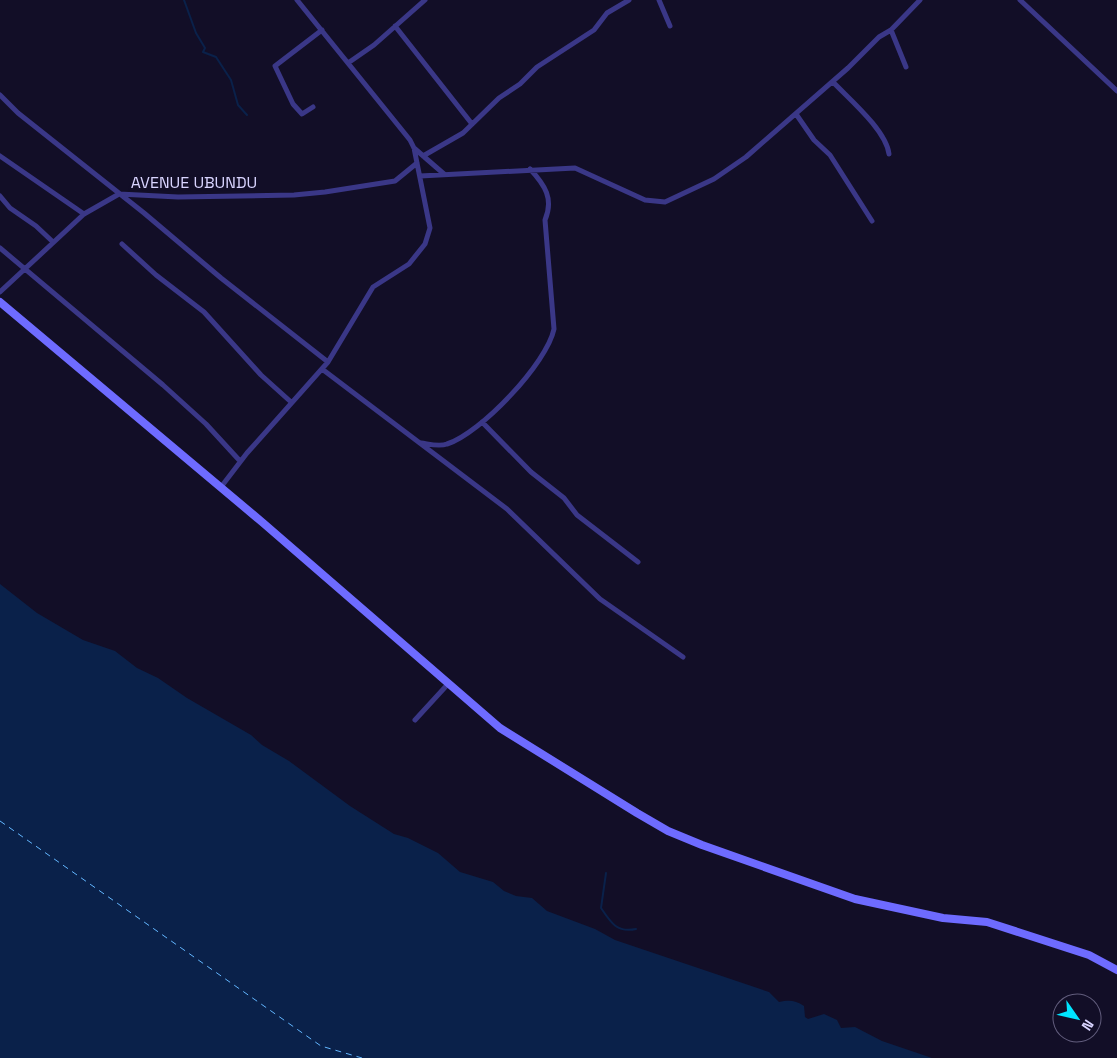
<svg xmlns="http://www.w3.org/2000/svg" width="1117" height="1058" font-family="'Space Grotesk',sans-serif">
  <rect width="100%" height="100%" fill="#120e27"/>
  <path fill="#0a214a" d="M 0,584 L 37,613 L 83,640 L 115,651 L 137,668 L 158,678 L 187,698 L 251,735 L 262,745 L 289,761 L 350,806 L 394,834 L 408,838 L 438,853 L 460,872 L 493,882 L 504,891 L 516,896 L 532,898 L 547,911 L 595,929 L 615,940 L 769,992 L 779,1002 C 789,1000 795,1000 804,1006 L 805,1017 L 808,1019 L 824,1014 L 837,1020 L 841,1028 L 855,1027 L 882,1041 L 932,1058 L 0,1058 Z"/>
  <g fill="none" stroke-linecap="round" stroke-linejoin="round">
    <path stroke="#0a214a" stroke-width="2" d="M 184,0 L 196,33 L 205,48 L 203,52 L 216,57 L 231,80 L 238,105 L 247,115
      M 606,873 L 601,908 C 611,923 617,933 636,929"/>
    <path stroke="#62b6ff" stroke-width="1" stroke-dasharray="6 5" stroke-linecap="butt" d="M 0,821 L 321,1046 L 362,1058"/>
    <path stroke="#3a3787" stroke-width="5" d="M 659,0 L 670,26
      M 1020,0 L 1117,91
      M 395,26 L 472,124
      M 891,30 L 906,67
      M 348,63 L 374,45 L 425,0
      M 833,82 C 849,99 886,130 889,154
      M 0,95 L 18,113 L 144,213 L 221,278 L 328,362
      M 313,107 L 302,114 L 293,104 L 275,66 L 322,30
      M 796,114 L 814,140 L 830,155 L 872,221
      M 414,148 L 444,174
      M 0,156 L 84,214
      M 423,156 L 463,133 L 499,98 L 520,84 L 537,67 L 594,30 L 607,13 L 629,0
      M 420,176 L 575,168 L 645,200 L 665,202 L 714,179 L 746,157 L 848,68 L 879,37 L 891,30 L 920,0
      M 0,196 L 10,208 L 36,226 L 53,242
      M 122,244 L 156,275 L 204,312 L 261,375 L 291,402
      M 0,248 L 163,385 L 206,424 L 240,461
      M 0,292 L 84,214 L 119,194 L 178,197 L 294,195 L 325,192 L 395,181 L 417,163
      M 322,369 L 507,509 L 600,599 L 683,657
      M 482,422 L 531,472 L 564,498 L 577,515 L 638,562
      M 421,443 C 429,444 439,447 447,444 C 481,433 547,363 554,329 L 545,220 C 554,199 545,185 530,169
      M 221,487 L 247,453 L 328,362 L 373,287 L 409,264 L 425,244 L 430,228 L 414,148 L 410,140 L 297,0
      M 415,720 L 448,684"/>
    <path stroke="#6e6bff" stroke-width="8" d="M 0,302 L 262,522 L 500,728 L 637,813 L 668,831 L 702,845 L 855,899 L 943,918 L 987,922 L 1089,955 L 1117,970"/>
  </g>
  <g text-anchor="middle" stroke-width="5" stroke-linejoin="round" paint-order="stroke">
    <g font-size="16" fill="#d9d4ff" stroke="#120e27">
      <text x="194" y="188">AVENUE UBUNDU</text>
    </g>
  </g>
  <g transform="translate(1077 1018) rotate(124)"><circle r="24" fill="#120e27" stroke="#625d7d"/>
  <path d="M0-4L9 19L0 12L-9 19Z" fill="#00e5ff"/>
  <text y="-8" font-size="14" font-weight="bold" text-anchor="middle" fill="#d9d4ff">N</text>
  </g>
</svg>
